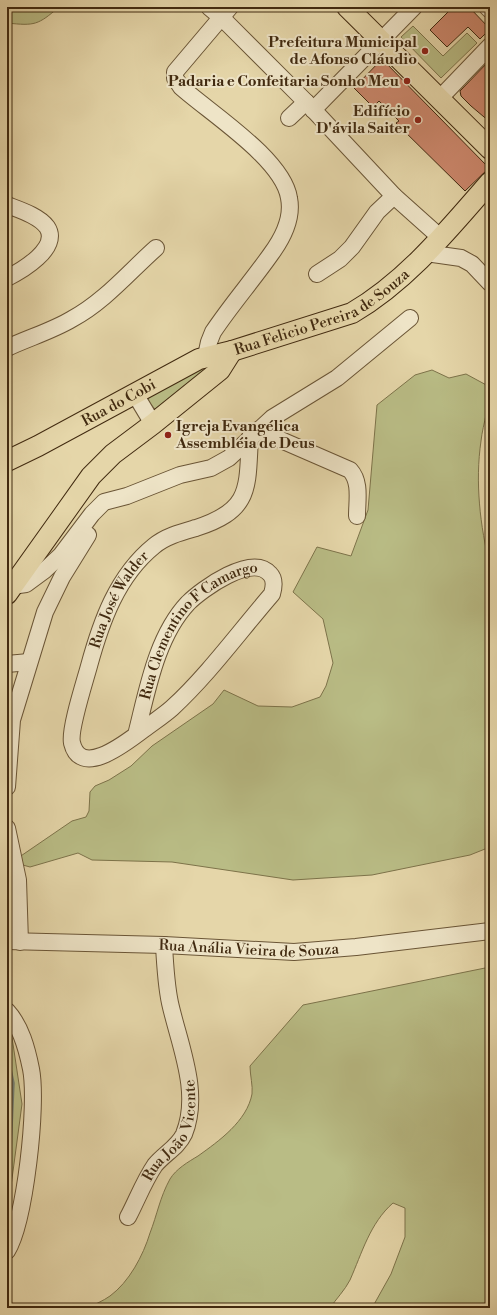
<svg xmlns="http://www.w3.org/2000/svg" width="497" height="1315" font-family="'Libre Bodoni',serif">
  <rect width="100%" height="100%" fill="#e5d6a9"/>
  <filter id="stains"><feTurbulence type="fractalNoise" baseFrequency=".005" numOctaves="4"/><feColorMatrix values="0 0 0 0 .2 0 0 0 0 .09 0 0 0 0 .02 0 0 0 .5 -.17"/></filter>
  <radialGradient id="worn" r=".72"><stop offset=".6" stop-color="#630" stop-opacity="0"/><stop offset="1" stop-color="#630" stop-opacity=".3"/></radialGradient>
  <path fill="#b9bc85" stroke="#7d734a" d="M 7,7 L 59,7 C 38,25 35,26 7,23 Z
    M 413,26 L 443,56 L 467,33 L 477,43 L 441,78 L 401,37 Z
    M 216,362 L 160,413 C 153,408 148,402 146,394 Z
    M 432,370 L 449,378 L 466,374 L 490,387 C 490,405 483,423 481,441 C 475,482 480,526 490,566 L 490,847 L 470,855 L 372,875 L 293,880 L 172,862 L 92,860 L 78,853 L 30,867 L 12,862 L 72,821 L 86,817 L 89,811 L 90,792 L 95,786 L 109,780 L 131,766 L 152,746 L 213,704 L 224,690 L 258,706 L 292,707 L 320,697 L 326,686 L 333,663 L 323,619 L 293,592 L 317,547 L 351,556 L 368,510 L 377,405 L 415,375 Z
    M 490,967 L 490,1308 L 372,1308 L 391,1274 L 405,1237 L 405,1208 L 393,1203 C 370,1223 362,1253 350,1280 C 345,1290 336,1299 330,1308 L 88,1308 C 95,1304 103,1301 110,1296 C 129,1282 143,1256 150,1233 C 157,1215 160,1197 170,1179 C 176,1169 188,1162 198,1156 C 219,1141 247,1121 252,1094 C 253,1086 250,1075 250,1066 L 303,1005 Z
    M 7,1004 L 22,1104 L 7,1216 Z"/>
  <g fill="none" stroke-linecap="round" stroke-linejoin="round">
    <path stroke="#767f72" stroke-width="3.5" d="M 7,1055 L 13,1083 L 10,1151 L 7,1167"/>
  </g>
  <path fill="#cc886d" stroke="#412a10" d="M 453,7 L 469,7 L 490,29 L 480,39 L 468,27 L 447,47 L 430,30 Z
    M 382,59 L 489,168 L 465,191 L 396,123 L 399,121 L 379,101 L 373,107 L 354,88 Z
    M 490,60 L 490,122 L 471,106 L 461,96 L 460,91 Z"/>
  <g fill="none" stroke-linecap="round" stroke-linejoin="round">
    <defs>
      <g id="minor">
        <path d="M 209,7 L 221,17 L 306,102 L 394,196 L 441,238"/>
        <path d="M 487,7 L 490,10"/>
        <path d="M 440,98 L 490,46"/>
        <path d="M 313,110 L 414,7"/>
        <path d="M 289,118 L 306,102"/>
        <path d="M 7,205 C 20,210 39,216 47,227 C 61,248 21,271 7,278"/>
        <path d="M 426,253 L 461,258 L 472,264 L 490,283"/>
        <path d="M 317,274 L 340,259 L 352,247 L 377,212 L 394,196"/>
        <path d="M 7,348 C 28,338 52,331 72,319 C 104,302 129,272 156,248"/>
        <path d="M 206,356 L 209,342 L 213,332 C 231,305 252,281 271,254 C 282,239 293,218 289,198 C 283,159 210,113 181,87 L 175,78 L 175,72 L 230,7"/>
        <path d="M 135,394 L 153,424"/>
        <path d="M 258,430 L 350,470 C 361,482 357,500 357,516"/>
        <path d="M 12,586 L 26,584 L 45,570 L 61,555 L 92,514 L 104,502 L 127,496 L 180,475 L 211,468 L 229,458 L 272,418 L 337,378 L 410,318"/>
        <path d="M 7,664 L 29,662"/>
        <path id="s1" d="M 136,735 C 147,692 156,637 188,603 C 202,589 252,553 270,574 C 275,579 274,587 272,594 C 240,631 208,675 172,708 C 163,716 152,723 143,730 C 129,740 81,780 72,743 C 69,730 85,681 89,666 C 101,622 117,576 154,546 C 166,536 182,532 196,528 C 252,510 247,488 250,437"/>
        <path d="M 7,787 L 12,720 L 45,612 L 62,577 L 88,535"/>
        <path d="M 7,828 L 18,880 L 20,942"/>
        <path id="s2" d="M 7,941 L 164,945 L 294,952 L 356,947 L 490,931"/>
        <path d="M 7,1011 C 21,1026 27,1049 31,1069 C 38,1104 25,1222 7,1251"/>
        <path id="s3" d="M 128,1217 C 137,1200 144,1181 155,1165 C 164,1154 178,1147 184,1134 C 201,1092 179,1044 170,1003 C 166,984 165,964 164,945"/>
      </g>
      <g id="major">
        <path d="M 347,7 L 490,149"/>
        <path id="s4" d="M 7,461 L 38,446 L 199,359 L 232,351 L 352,313 C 407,281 449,229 490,182"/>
        <path d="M 7,594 L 91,476 L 113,454 L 153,424 L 220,370 L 232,351"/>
      </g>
    </defs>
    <use href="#minor" stroke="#6a5536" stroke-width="18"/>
    <use href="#major" stroke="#412a10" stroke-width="22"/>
    <use href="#minor" stroke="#eee4c7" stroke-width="16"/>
    <use href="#major" stroke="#e5d6a9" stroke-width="20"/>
  </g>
  <g fill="#8f2418" stroke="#eee4c7" stroke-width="1.5">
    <circle cx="425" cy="51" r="4"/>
    <circle cx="407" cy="81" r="4"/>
    <circle cx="418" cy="120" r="4"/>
    <circle cx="168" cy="435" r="4"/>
  </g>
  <g text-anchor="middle" stroke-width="4" stroke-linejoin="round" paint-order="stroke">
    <g font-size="15" font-weight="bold" fill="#412a10" stroke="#eee4c7" text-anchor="end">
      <text x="417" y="47">Prefeitura Municipal<tspan x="417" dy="17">de Afonso Cláudio</tspan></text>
      <text x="399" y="86">Padaria e Confeitaria Sonho Meu</text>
      <text x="410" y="116">Edifício<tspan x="410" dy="17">D'ávila Saiter</tspan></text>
      <text x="176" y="431" text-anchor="start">Igreja Evangélica<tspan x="176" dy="17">Assembléia de Deus</tspan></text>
    </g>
    <g font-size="15" fill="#412a10" stroke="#eee4c7">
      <text dy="5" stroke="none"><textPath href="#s4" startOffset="350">Rua Felicio Pereira de Souza</textPath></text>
      <text dy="5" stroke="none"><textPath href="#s4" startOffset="126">Rua do Cobi</textPath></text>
      <text dy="5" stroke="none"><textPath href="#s1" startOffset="686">Rua José Walder</textPath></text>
      <text dy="5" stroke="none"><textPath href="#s1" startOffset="130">Rua Clementino F Camargo</textPath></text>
      <text dy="5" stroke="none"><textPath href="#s2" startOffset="242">Rua Anália Vieira de Souza</textPath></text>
      <text dy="5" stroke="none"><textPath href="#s3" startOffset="99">Rua João Vicente</textPath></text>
    </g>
  </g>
  <rect width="497" height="1315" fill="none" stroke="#e5d6a9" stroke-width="24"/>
  <rect x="8" y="8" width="481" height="1299" fill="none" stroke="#412a10" stroke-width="2"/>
  <rect x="12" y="12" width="473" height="1291" fill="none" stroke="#412a10"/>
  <rect width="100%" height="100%" filter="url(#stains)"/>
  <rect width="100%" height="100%" fill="url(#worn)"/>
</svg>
